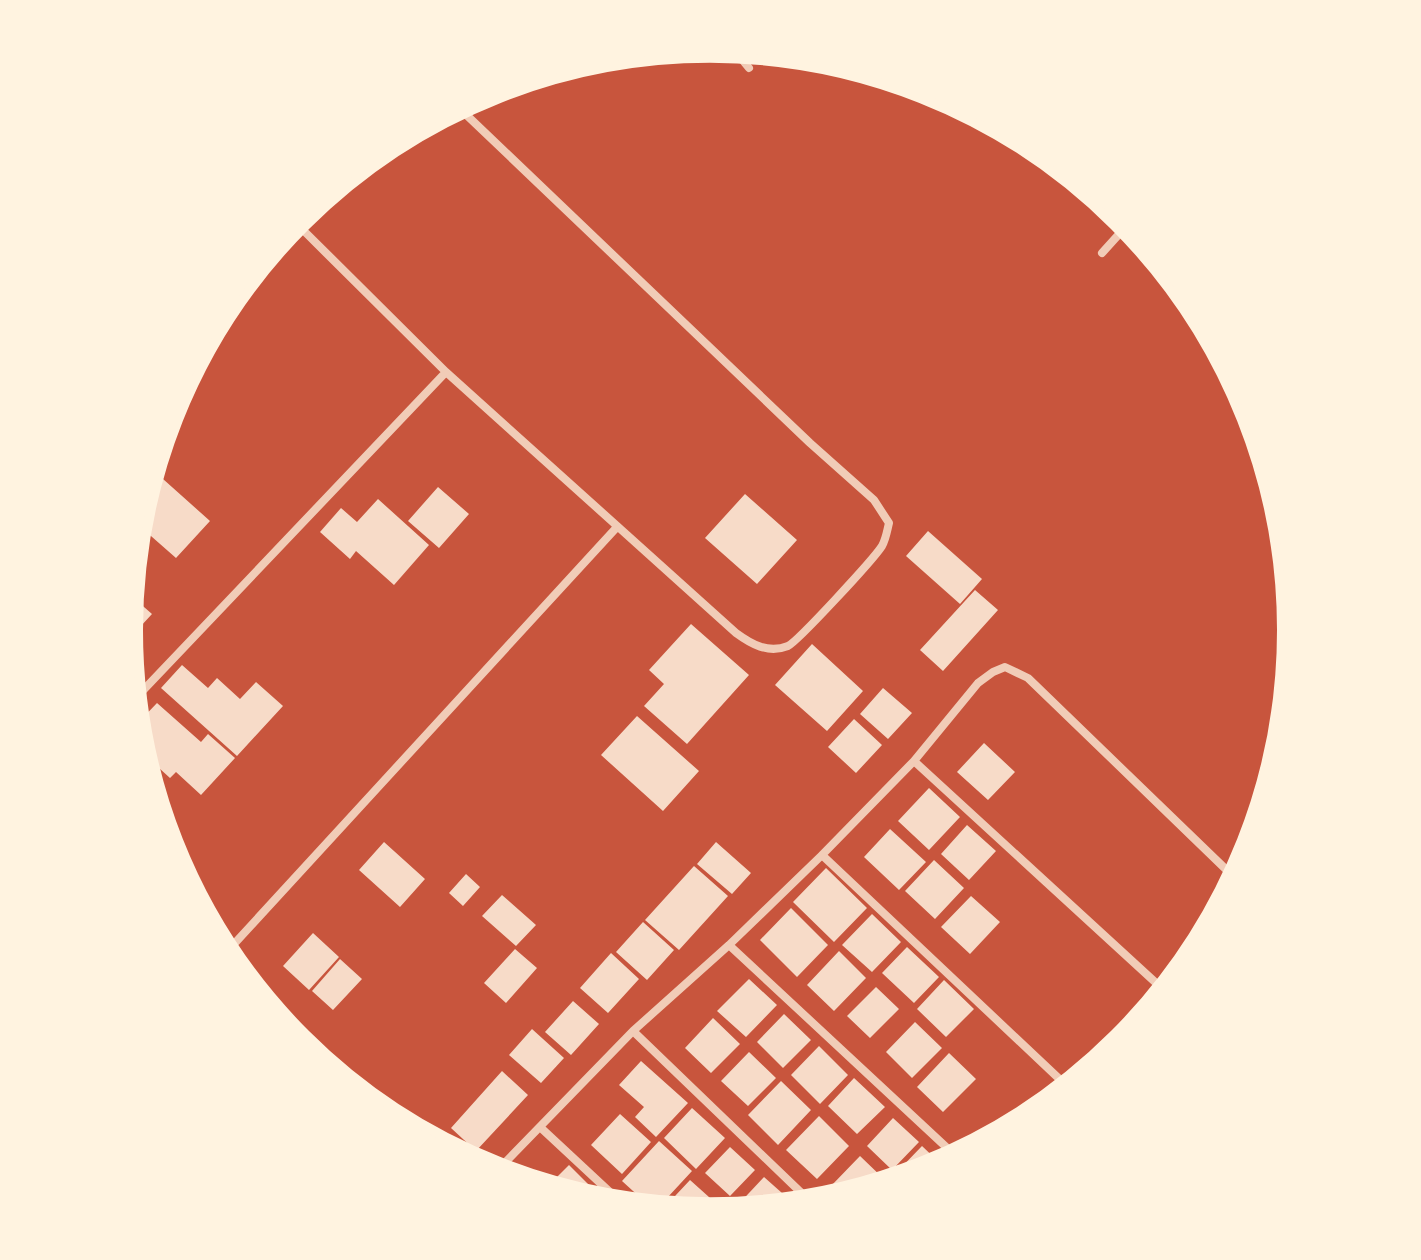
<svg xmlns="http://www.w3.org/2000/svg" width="1421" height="1260" font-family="'DM Sans',sans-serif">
  <rect width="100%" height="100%" fill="#c8553d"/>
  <path fill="#f7dbc8" d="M 163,479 L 210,521 L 176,558 L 135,522 L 139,505 Z
    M 438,487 L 469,514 L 439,548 L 408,521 Z
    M 745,494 L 797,540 L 757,584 L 705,538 Z
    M 378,499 L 429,545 L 394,585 L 356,551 L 350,559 L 320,532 L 341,508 L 357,522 Z
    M 928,531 L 982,579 L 960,604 L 906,556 Z
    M 975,590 L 998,610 L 943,671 L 920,650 Z
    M 128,593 L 152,614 L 128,640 L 125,630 Z
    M 691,624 L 749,675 L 687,744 L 644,706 L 664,684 L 649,670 Z
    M 812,644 L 863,691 L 827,731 L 775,685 Z
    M 182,665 L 208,688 L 217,678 L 240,699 L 256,682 L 283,706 L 237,756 L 161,688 Z
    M 883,688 L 912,713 L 888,739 L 860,714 Z
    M 157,703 L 201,742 L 208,734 L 235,758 L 201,795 L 176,772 L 170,778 L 137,748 L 134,727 Z
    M 637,716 L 699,771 L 663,811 L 601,755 Z
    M 854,719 L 882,745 L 856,773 L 828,747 Z
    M 984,743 L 1015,772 L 988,800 L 957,772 Z
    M 929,788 L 960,817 L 929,850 L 898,821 Z
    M 967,825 L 996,851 L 969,880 L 941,854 Z
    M 890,829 L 926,862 L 899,890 L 864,857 Z
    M 384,842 L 425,879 L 400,907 L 359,870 Z
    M 716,842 L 751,873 L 732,894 L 697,864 Z
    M 934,860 L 964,888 L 935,919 L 905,891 Z
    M 694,866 L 728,896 L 679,950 L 645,920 Z
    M 826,868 L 867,908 L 834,942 L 793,902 Z
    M 466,874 L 480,887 L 463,906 L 449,893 Z
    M 188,889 L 203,902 L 198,907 Z
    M 502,895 L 536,925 L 516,946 L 482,916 Z
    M 971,896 L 1000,922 L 970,954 L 941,927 Z
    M 791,908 L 828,945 L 797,977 L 760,940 Z
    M 872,914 L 901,942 L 872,972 L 842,945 Z
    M 643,922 L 674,950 L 647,980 L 616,952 Z
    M 313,933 L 339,957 L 309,990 L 283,966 Z
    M 907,947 L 939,977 L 914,1003 L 882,973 Z
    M 515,949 L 537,968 L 506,1003 L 484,983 Z
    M 839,951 L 866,978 L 834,1011 L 807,985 Z
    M 611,953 L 639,979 L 608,1013 L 580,988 Z
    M 340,959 L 362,979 L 333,1010 L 312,991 Z
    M 749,979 L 777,1005 L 746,1037 L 717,1011 Z
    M 944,980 L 974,1009 L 946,1037 L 917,1009 Z
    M 876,987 L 899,1009 L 870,1038 L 847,1016 Z
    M 573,1001 L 599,1024 L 571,1055 L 545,1032 Z
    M 784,1014 L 811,1040 L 783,1068 L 757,1042 Z
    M 713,1018 L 740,1044 L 711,1073 L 685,1048 Z
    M 915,1022 L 942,1048 L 912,1078 L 886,1052 Z
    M 532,1029 L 564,1058 L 541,1083 L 509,1055 Z
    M 819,1046 L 848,1075 L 820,1104 L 791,1075 Z
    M 749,1052 L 776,1078 L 748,1106 L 721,1081 Z
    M 949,1053 L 976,1079 L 943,1112 L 917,1087 Z
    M 641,1061 L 688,1103 L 656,1137 L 635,1117 L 644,1107 L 619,1085 Z
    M 502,1071 L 528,1095 L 476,1151 L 451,1128 Z
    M 854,1078 L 885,1107 L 857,1134 L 828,1106 Z
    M 781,1081 L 811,1110 L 778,1145 L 748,1115 Z
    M 357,1084 L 397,1119 L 394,1122 L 352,1090 Z
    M 692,1108 L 725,1138 L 696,1169 L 664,1138 Z
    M 620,1114 L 651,1142 L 622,1174 L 591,1145 Z
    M 819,1116 L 849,1146 L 817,1179 L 786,1150 Z
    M 893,1118 L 919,1142 L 892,1170 L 867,1146 Z
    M 437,1131 L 465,1156 L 463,1159 L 428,1140 Z
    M 659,1141 L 692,1171 L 655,1211 L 622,1181 Z
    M 922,1146 L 944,1167 L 901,1182 L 894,1175 Z
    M 730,1147 L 755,1170 L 730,1196 L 705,1173 Z
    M 860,1156 L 886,1181 L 877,1189 L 844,1199 L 831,1186 Z
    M 569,1165 L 596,1192 L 586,1202 L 545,1189 Z
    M 764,1177 L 791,1201 L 784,1209 L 739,1213 L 734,1209 Z
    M 690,1180 L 719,1206 L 709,1216 L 661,1211 Z
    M 598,1196 L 609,1206 L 591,1203 Z"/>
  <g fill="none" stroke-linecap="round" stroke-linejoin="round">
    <path stroke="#f1ccb7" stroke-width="8" d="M 731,46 L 749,68
      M 289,225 L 304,231 L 446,372 L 736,633 C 751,644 768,654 788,646 C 798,641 873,560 882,546 C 886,539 887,531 889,523 L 874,500 L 810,443 L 456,105
      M 1102,253 L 1130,222
      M 132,702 L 446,372
      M 914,761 L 1167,993
      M 822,855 L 1070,1089
      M 729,945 L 959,1159
      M 223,956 L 617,527
      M 633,1031 L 815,1206
      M 540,1127 L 627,1208
      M 494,1174 L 633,1031 L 729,945 L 822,855 L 914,761 L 978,683 L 993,672 L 1005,667 L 1028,678 L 1238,881"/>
  </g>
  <path d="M0 0H1421V1260H0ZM138 630a572 572 0 1 1 1144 0a572 572 0 1 1-1144 0Z" fill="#fff3e0" fill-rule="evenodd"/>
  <path fill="none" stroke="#fff3e0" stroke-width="10" d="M138 630a572 572 0 1 1 1144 0a572 572 0 1 1-1144 0Z"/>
</svg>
